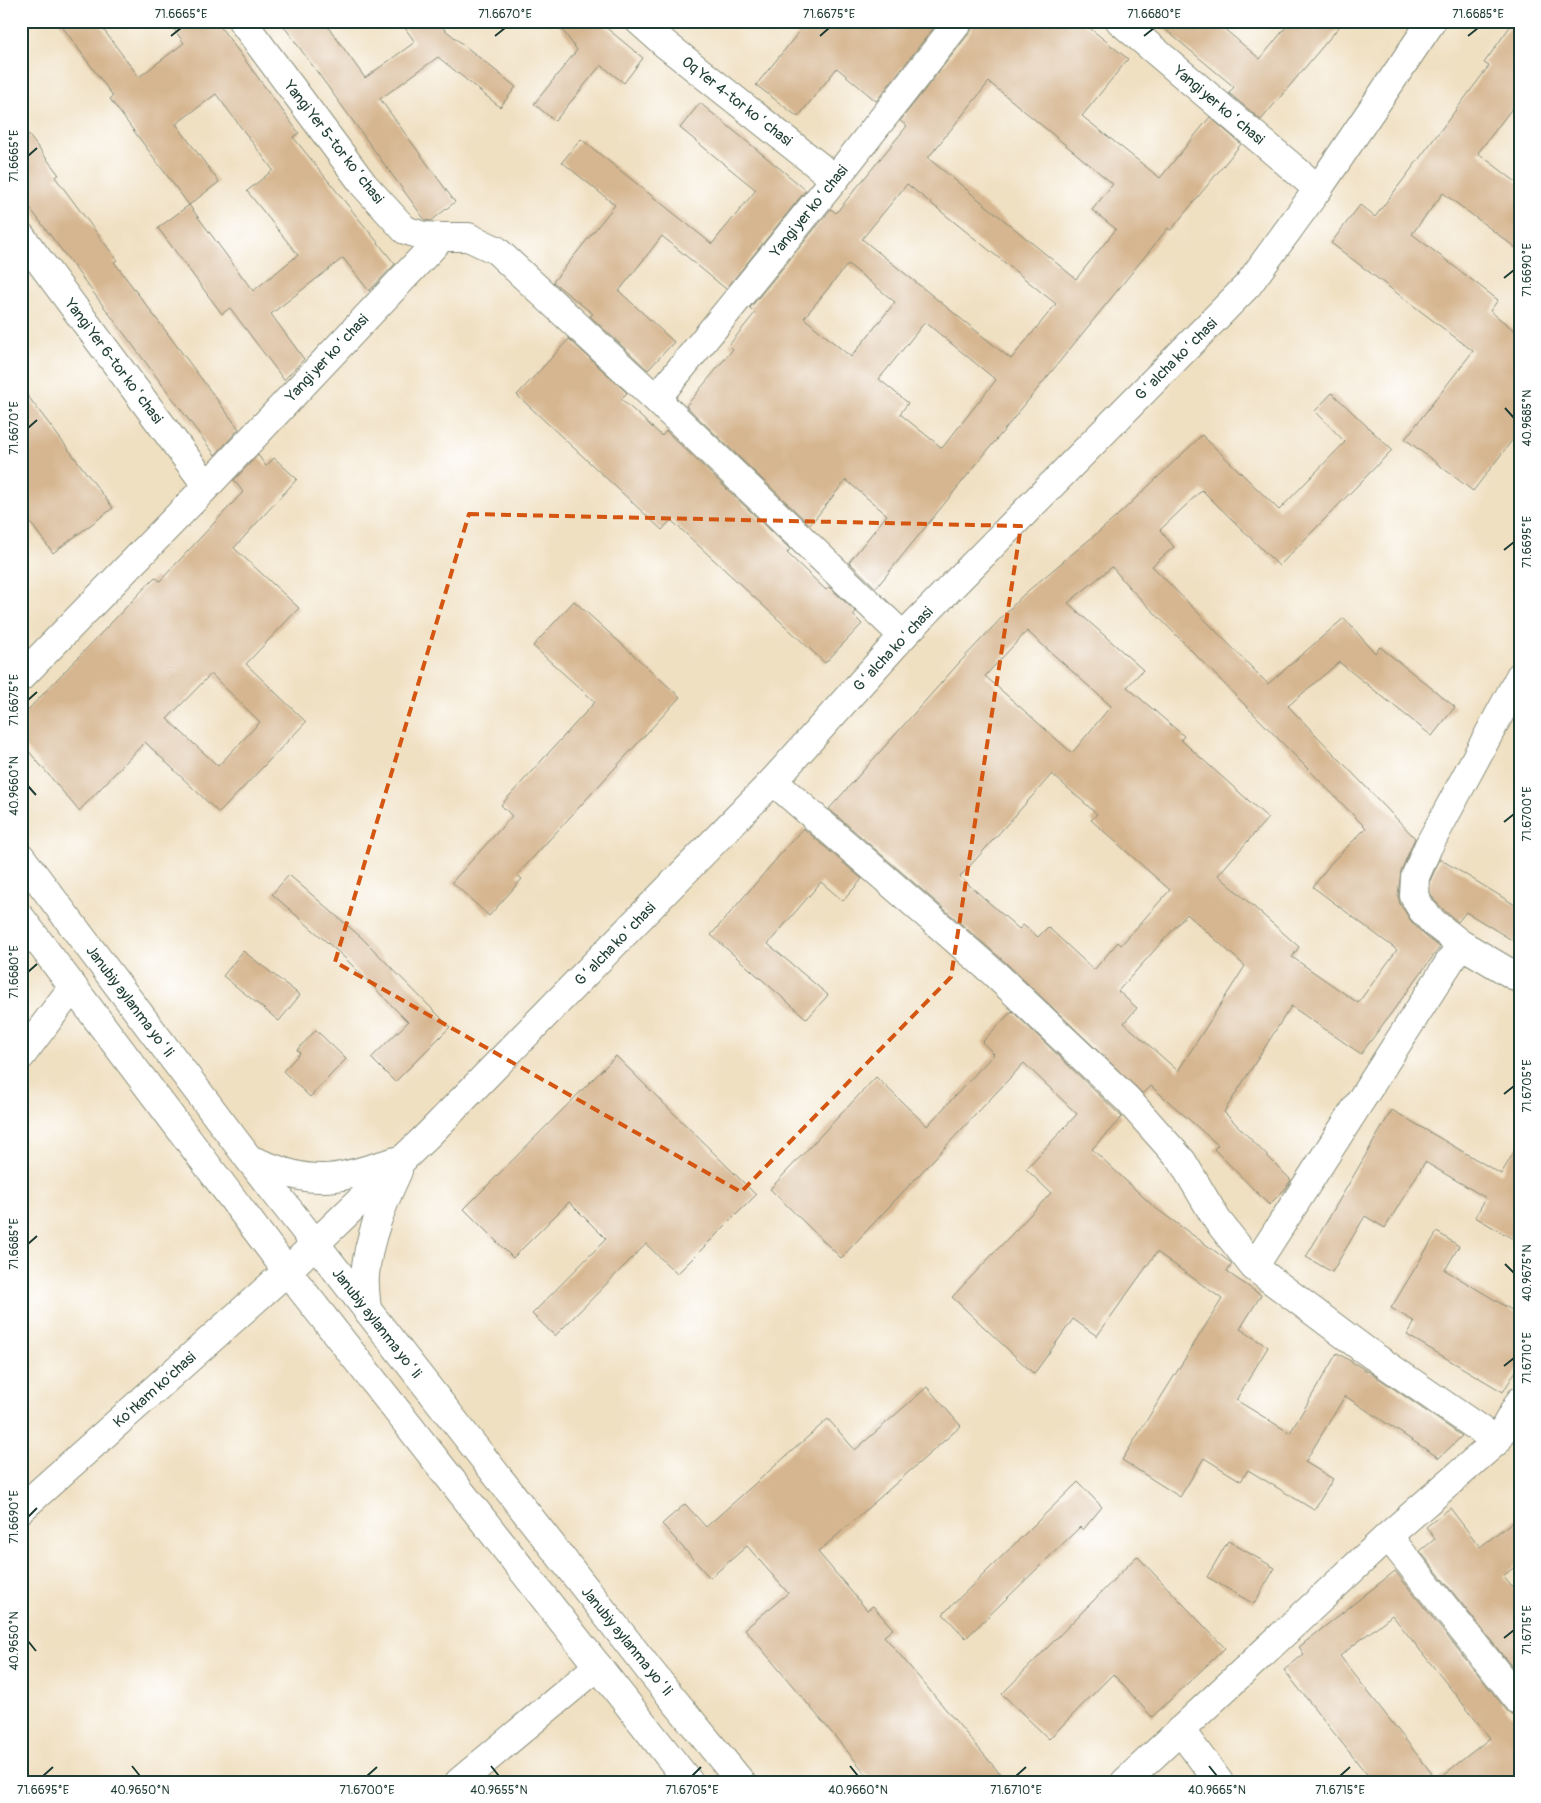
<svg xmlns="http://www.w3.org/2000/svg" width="1541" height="1803" font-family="Pangolin,sans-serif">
  <rect width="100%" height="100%" fill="#fff"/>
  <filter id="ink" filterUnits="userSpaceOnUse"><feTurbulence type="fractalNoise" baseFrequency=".02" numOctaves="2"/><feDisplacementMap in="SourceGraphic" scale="10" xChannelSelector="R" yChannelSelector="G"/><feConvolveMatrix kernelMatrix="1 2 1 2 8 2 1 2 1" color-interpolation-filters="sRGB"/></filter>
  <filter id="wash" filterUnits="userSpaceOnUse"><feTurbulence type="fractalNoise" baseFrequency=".0096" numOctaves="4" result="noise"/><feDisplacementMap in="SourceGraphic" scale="20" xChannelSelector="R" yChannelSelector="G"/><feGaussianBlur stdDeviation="1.12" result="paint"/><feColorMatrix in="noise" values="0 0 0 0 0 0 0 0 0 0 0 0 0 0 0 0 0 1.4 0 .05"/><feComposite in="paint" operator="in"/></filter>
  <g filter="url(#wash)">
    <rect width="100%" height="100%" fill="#f0e0c2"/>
    <g id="blocks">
      <path fill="#d6b690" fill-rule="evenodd" d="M 58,21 L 97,21 L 139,77 L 184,43 L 168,21 L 216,21 L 299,133 L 293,137 L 395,264 L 369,291 L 343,258 L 271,314 L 304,359 L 284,380 L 230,308 L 222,314 L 158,228 L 189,205 L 110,99 L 113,96 ZM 216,94 L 273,170 L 247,191 L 298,255 L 253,291 L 189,205 L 219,182 L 176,124 Z
        M 280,21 L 324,21 L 365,78 L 415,42 L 400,21 L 434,21 L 516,87 L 500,107 L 438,57 L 380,99 L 455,202 L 431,221 L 425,220 Z
        M 556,21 L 598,21 L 643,58 L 624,83 L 601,65 L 555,121 L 534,104 L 577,50 Z
        M 808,21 L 939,21 L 876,101 L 837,68 L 798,117 L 756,85 Z
        M 974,21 L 1081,21 L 1128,59 L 1082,116 L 1160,178 L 1210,117 L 1241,144 L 1171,230 L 1168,228 L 876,588 L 849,562 L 887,515 L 846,480 L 810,525 L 686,406 L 733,349 L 729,345 L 755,313 L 750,308 L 831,209 L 836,213 L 907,126 L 900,121 L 971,31 ZM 989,82 L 1113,184 L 1092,210 L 1116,229 L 1076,279 L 928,158 ZM 907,184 L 1056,304 L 1011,359 L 862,239 ZM 848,264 L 895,302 L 851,357 L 804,318 ZM 925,322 L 996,380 L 942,448 L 900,414 L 908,403 L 879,379 Z
        M 1155,21 L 1215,21 L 1260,59 L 1291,21 L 1344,21 L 1261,120 L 1229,93 L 1234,87 Z
        M 1514,21 L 1520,21 L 1520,98 L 1478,153 L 1520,185 L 1520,251 L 1443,193 L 1412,234 L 1498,300 L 1490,311 L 1520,335 L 1520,430 L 1473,491 L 1405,439 L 1473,351 L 1331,243 L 1360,205 L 1375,217 L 1489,66 L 1484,63 Z
        M 700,103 L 806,190 L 726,289 L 662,236 L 619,291 L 674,342 L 648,370 L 590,316 L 593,314 L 553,282 L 615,205 L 562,162 L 581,139 L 712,244 L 756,190 L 680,128 Z
        M 21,125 L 59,175 L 55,177 L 117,260 L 114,262 L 239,429 L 215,455 L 21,196 Z
        M 569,339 L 627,393 L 621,399 L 662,436 L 666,431 L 790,549 L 787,553 L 826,590 L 829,587 L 856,612 L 853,615 L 862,624 L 825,663 L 671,520 L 662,530 L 517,395 Z
        M 21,387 L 113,508 L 53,553 L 21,510 Z
        M 1332,393 L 1392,450 L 1279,566 L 1202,490 L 1160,530 L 1174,547 L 1152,566 L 1268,684 L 1344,618 L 1375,653 L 1380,647 L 1455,707 L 1432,736 L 1339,662 L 1288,706 L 1415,838 L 1401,871 L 1398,896 L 1400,904 L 1411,921 L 1424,935 L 1440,947 L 1361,1054 L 1291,1006 L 1224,1112 L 1291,1180 L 1285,1189 L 1269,1205 L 1214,1149 L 1218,1145 L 1151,1086 L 1143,1094 L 1005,962 L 829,809 L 959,663 L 1023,595 L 1114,519 L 1202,435 L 1279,510 L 1345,442 L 1315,411 ZM 1112,567 L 1127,585 L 1366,828 L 1331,863 L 1313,887 L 1397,950 L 1358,1003 L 1292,957 L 1299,947 L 1218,875 L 1268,818 L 1181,740 L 1184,736 L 1127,687 L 1143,670 L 1068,603 ZM 1027,631 L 1111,706 L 1072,753 L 985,676 ZM 1052,774 L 1097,814 L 1091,820 L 1170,890 L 1121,945 L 1118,942 L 1094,970 L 1048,927 L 1038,937 L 1023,925 L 1019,929 L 960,877 ZM 1187,914 L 1245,966 L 1178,1071 L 1124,1023 L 1137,1008 L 1118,991 Z
        M 258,455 L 266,466 L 274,458 L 297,479 L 234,548 L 299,608 L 246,664 L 306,722 L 219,813 L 145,742 L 79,811 L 21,742 L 21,717 L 155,577 L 160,581 L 243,492 L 234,480 ZM 211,674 L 260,722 L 218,766 L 167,719 Z
        M 574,601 L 680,697 L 517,875 L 522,879 L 489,916 L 452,882 L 512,816 L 501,805 L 595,702 L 533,646 Z
        M 803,828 L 862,879 L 843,901 L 821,882 L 768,944 L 828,995 L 807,1019 L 711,935 Z
        M 1440,859 L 1520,908 L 1520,945 L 1466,912 L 1458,922 L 1445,911 L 1435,901 L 1430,892 L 1430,881 Z
        M 289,875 L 362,938 L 450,1027 L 395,1082 L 371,1058 L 408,1022 L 345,958 L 272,894 Z
        M 243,951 L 300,995 L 279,1021 L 223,976 Z
        M 1012,1011 L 1122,1117 L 1092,1149 L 1154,1207 L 1230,1262 L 1232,1264 L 1227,1272 L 1261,1295 L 1240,1329 L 1268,1347 L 1236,1400 L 1290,1433 L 1337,1353 L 1374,1375 L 1462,1436 L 1439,1458 L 1345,1396 L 1305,1462 L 1333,1479 L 1314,1510 L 1248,1470 L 1241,1481 L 1204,1458 L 1180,1497 L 1122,1460 L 1222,1299 L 1157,1252 L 1097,1336 L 1073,1319 L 1034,1374 L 952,1297 L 1051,1193 L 1026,1169 L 1077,1114 L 1024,1063 L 841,1258 L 770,1189 L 876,1077 L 927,1126 L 994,1054 L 982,1042 Z
        M 316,1030 L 346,1059 L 310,1097 L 283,1071 L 300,1053 L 297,1050 Z
        M 616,1056 L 756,1195 L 677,1274 L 646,1244 L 555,1336 L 532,1314 L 606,1239 L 569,1202 L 513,1258 L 464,1209 Z
        M 1392,1110 L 1501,1174 L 1520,1142 L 1520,1243 L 1475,1217 L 1486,1198 L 1425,1162 L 1385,1228 L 1365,1216 L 1332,1272 L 1306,1257 Z
        M 1437,1232 L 1459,1246 L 1445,1270 L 1520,1315 L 1520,1364 L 1503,1392 L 1407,1335 L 1415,1322 L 1391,1308 Z
        M 927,1387 L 961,1426 L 818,1552 L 867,1610 L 873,1606 L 893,1629 L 884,1636 L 1007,1782 L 873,1782 L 745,1629 L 788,1593 L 747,1546 L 710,1578 L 662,1524 L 685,1504 L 706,1527 L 828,1419 L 855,1450 Z
        M 1078,1482 L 1102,1507 L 1083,1530 L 1080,1527 L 966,1638 L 943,1614 Z
        M 1450,1508 L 1480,1547 L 1520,1516 L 1520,1563 L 1503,1576 L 1520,1597 L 1520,1677 L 1420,1551 L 1435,1539 L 1426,1527 Z
        M 1228,1541 L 1275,1568 L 1254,1604 L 1207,1577 Z
        M 1137,1556 L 1225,1648 L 1152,1717 L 1113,1674 L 1049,1739 L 1002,1694 Z
        M 1395,1571 L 1508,1712 L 1514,1716 L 1520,1717 L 1520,1782 L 1373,1782 L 1284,1670 L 1304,1654 L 1299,1647 ZM 1392,1615 L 1490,1738 L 1437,1780 L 1340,1656 Z"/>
    </g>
  </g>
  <g filter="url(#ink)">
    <use href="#blocks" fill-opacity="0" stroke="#888e7b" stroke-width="1"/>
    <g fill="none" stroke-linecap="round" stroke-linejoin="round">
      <defs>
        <path id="street" d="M 242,21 L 364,185 L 405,230 L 424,236 L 442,237
          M 639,21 L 665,44 L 835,179
          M 1120,21 L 1318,189
          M 21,236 L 207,486
          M 656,399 L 835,179 L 959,21
          M 21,677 L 207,486 L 442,237 L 468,237 L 496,250 L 656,399 L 903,636
          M 773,781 L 995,974 L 1128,1100 L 1182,1161 L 1217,1220 L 1254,1267 L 1362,1348 L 1497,1441
          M 1461,944 L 1520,979
          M 21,1056 L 73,987
          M 1254,1267 L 1461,944 L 1434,923 L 1422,910 L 1414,896 L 1415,877 L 1428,847 L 1520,676
          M 1388,1536 L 1520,1702
          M 1180,1730 L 1219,1782
          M 459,1782 L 598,1666
          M 1125,1782 L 1388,1536 L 1497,1441 L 1520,1401"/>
        <g id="secondary">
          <path d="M 249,1159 C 273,1168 297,1179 323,1178 C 347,1178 379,1165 403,1159"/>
          <path d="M 367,1310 C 366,1299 364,1286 365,1275 C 368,1239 383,1203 398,1171"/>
          <path id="s1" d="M 21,1509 L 287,1271 L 428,1135 L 773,781 L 903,636 L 1248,285 L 1318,189 L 1432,21"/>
        </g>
        <path id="highway" d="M 21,857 L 249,1159 L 651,1672 L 741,1782
          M 21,918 L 287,1271 L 689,1782"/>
      </defs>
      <use href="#street" stroke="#888e7b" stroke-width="30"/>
      <use href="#secondary" stroke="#888e7b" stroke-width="30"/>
      <use href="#highway" stroke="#888e7b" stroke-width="30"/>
      <use href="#street" stroke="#fff" stroke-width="28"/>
      <use href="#secondary" stroke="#fff" stroke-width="28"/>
      <use href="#highway" stroke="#fff" stroke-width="28"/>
    </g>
  </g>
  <path fill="none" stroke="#d45610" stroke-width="4" stroke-dasharray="10 6" stroke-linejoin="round" d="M 469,514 L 1021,526 L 951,977 L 741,1192 L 335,962 Z"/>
  <path fill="none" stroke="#1f3d34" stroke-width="2" d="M 171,36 L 181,28M 495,36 L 505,28M 820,36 L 829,28M 1144,36 L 1154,28M 1468,36 L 1478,28M 28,156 L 37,148M 1504,278 L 1514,270M 1505,408 L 1514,418M 28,428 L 37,420M 1504,550 L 1514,542M 28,700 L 37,692M 28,786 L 36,795M 1504,822 L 1514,814M 28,972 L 37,964M 1504,1094 L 1514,1086M 28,1244 L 37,1236M 1505,1264 L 1514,1273M 1504,1366 L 1514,1358M 28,1517 L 37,1508M 1504,1638 L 1514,1630M 28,1641 L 36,1651M 132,1766 L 140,1776M 491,1766 L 499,1776M 850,1766 L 858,1776M 1209,1766 L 1217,1776M 43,1776 L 53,1767M 367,1776 L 377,1767M 692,1776 L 701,1767M 1016,1776 L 1026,1767M 1340,1776 L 1350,1767"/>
  <g text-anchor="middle" stroke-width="5" stroke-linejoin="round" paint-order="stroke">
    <g font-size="15" fill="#1f3d34" stroke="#fff">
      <text transform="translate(737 101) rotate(38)" y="5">Oq Yer 4-tor koʻchasi</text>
      <text transform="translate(1219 105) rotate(40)" y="5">Yangi yer koʻchasi</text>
      <text transform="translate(334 142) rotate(52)" y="5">Yangi Yer 5-tor koʻchasi</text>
      <text transform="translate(809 211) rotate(-51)" y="5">Yangi yer koʻchasi</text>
      <text transform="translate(327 358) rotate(-47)" y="5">Yangi yer koʻchasi</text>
      <text transform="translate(1176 359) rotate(-45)" y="5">Gʻalcha koʻchasi</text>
      <text transform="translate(114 361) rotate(53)" y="5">Yangi Yer 6-tor koʻchasi</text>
      <text transform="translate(893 649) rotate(-47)" y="5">Gʻalcha koʻchasi</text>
      <text transform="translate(615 944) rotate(-46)" y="5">Gʻalcha koʻchasi</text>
      <text transform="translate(130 1001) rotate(53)" y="5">Janubiy aylanma yoʻli</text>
      <text transform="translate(377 1323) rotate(52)" y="5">Janubiy aylanma yoʻli</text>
      <text dy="5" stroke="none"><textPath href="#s1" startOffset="179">Ko‘rkam ko‘chasi</textPath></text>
      <text transform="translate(627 1641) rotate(51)" y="5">Janubiy aylanma yoʻli</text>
    </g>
  </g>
  <rect width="1541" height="1803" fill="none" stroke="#fff" stroke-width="55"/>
  <rect x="28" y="28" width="1486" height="1748" fill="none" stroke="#1f3d34" stroke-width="2"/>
  <g font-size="12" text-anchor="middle" fill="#1f3d34">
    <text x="181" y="18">71.6665°E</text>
    <text x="505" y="18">71.6670°E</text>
    <text x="829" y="18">71.6675°E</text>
    <text x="1154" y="18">71.6680°E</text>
    <text x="1478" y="18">71.6685°E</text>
    <text transform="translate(14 156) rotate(-90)" y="4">71.6665°E</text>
    <text transform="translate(1527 270) rotate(-90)" y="4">71.6690°E</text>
    <text transform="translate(1527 418) rotate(-90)" y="4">40.9685°N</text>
    <text transform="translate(14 428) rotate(-90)" y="4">71.6670°E</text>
    <text transform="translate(1527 542) rotate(-90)" y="4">71.6695°E</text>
    <text transform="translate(14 700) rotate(-90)" y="4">71.6675°E</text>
    <text transform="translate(14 786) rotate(-90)" y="4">40.9660°N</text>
    <text transform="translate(1527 814) rotate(-90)" y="4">71.6700°E</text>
    <text transform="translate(14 972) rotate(-90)" y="4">71.6680°E</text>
    <text transform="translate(1527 1086) rotate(-90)" y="4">71.6705°E</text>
    <text transform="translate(14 1244) rotate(-90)" y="4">71.6685°E</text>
    <text transform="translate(1527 1273) rotate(-90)" y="4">40.9675°N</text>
    <text transform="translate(1527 1358) rotate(-90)" y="4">71.6710°E</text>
    <text transform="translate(14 1517) rotate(-90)" y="4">71.6690°E</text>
    <text transform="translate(1527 1630) rotate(-90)" y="4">71.6715°E</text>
    <text transform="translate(14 1641) rotate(-90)" y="4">40.9650°N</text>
    <text x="43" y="1794">71.6695°E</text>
    <text x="140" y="1794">40.9650°N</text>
    <text x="367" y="1794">71.6700°E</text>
    <text x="499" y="1794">40.9655°N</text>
    <text x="692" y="1794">71.6705°E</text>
    <text x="858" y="1794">40.9660°N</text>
    <text x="1016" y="1794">71.6710°E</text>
    <text x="1217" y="1794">40.9665°N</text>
    <text x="1340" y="1794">71.6715°E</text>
  </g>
</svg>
